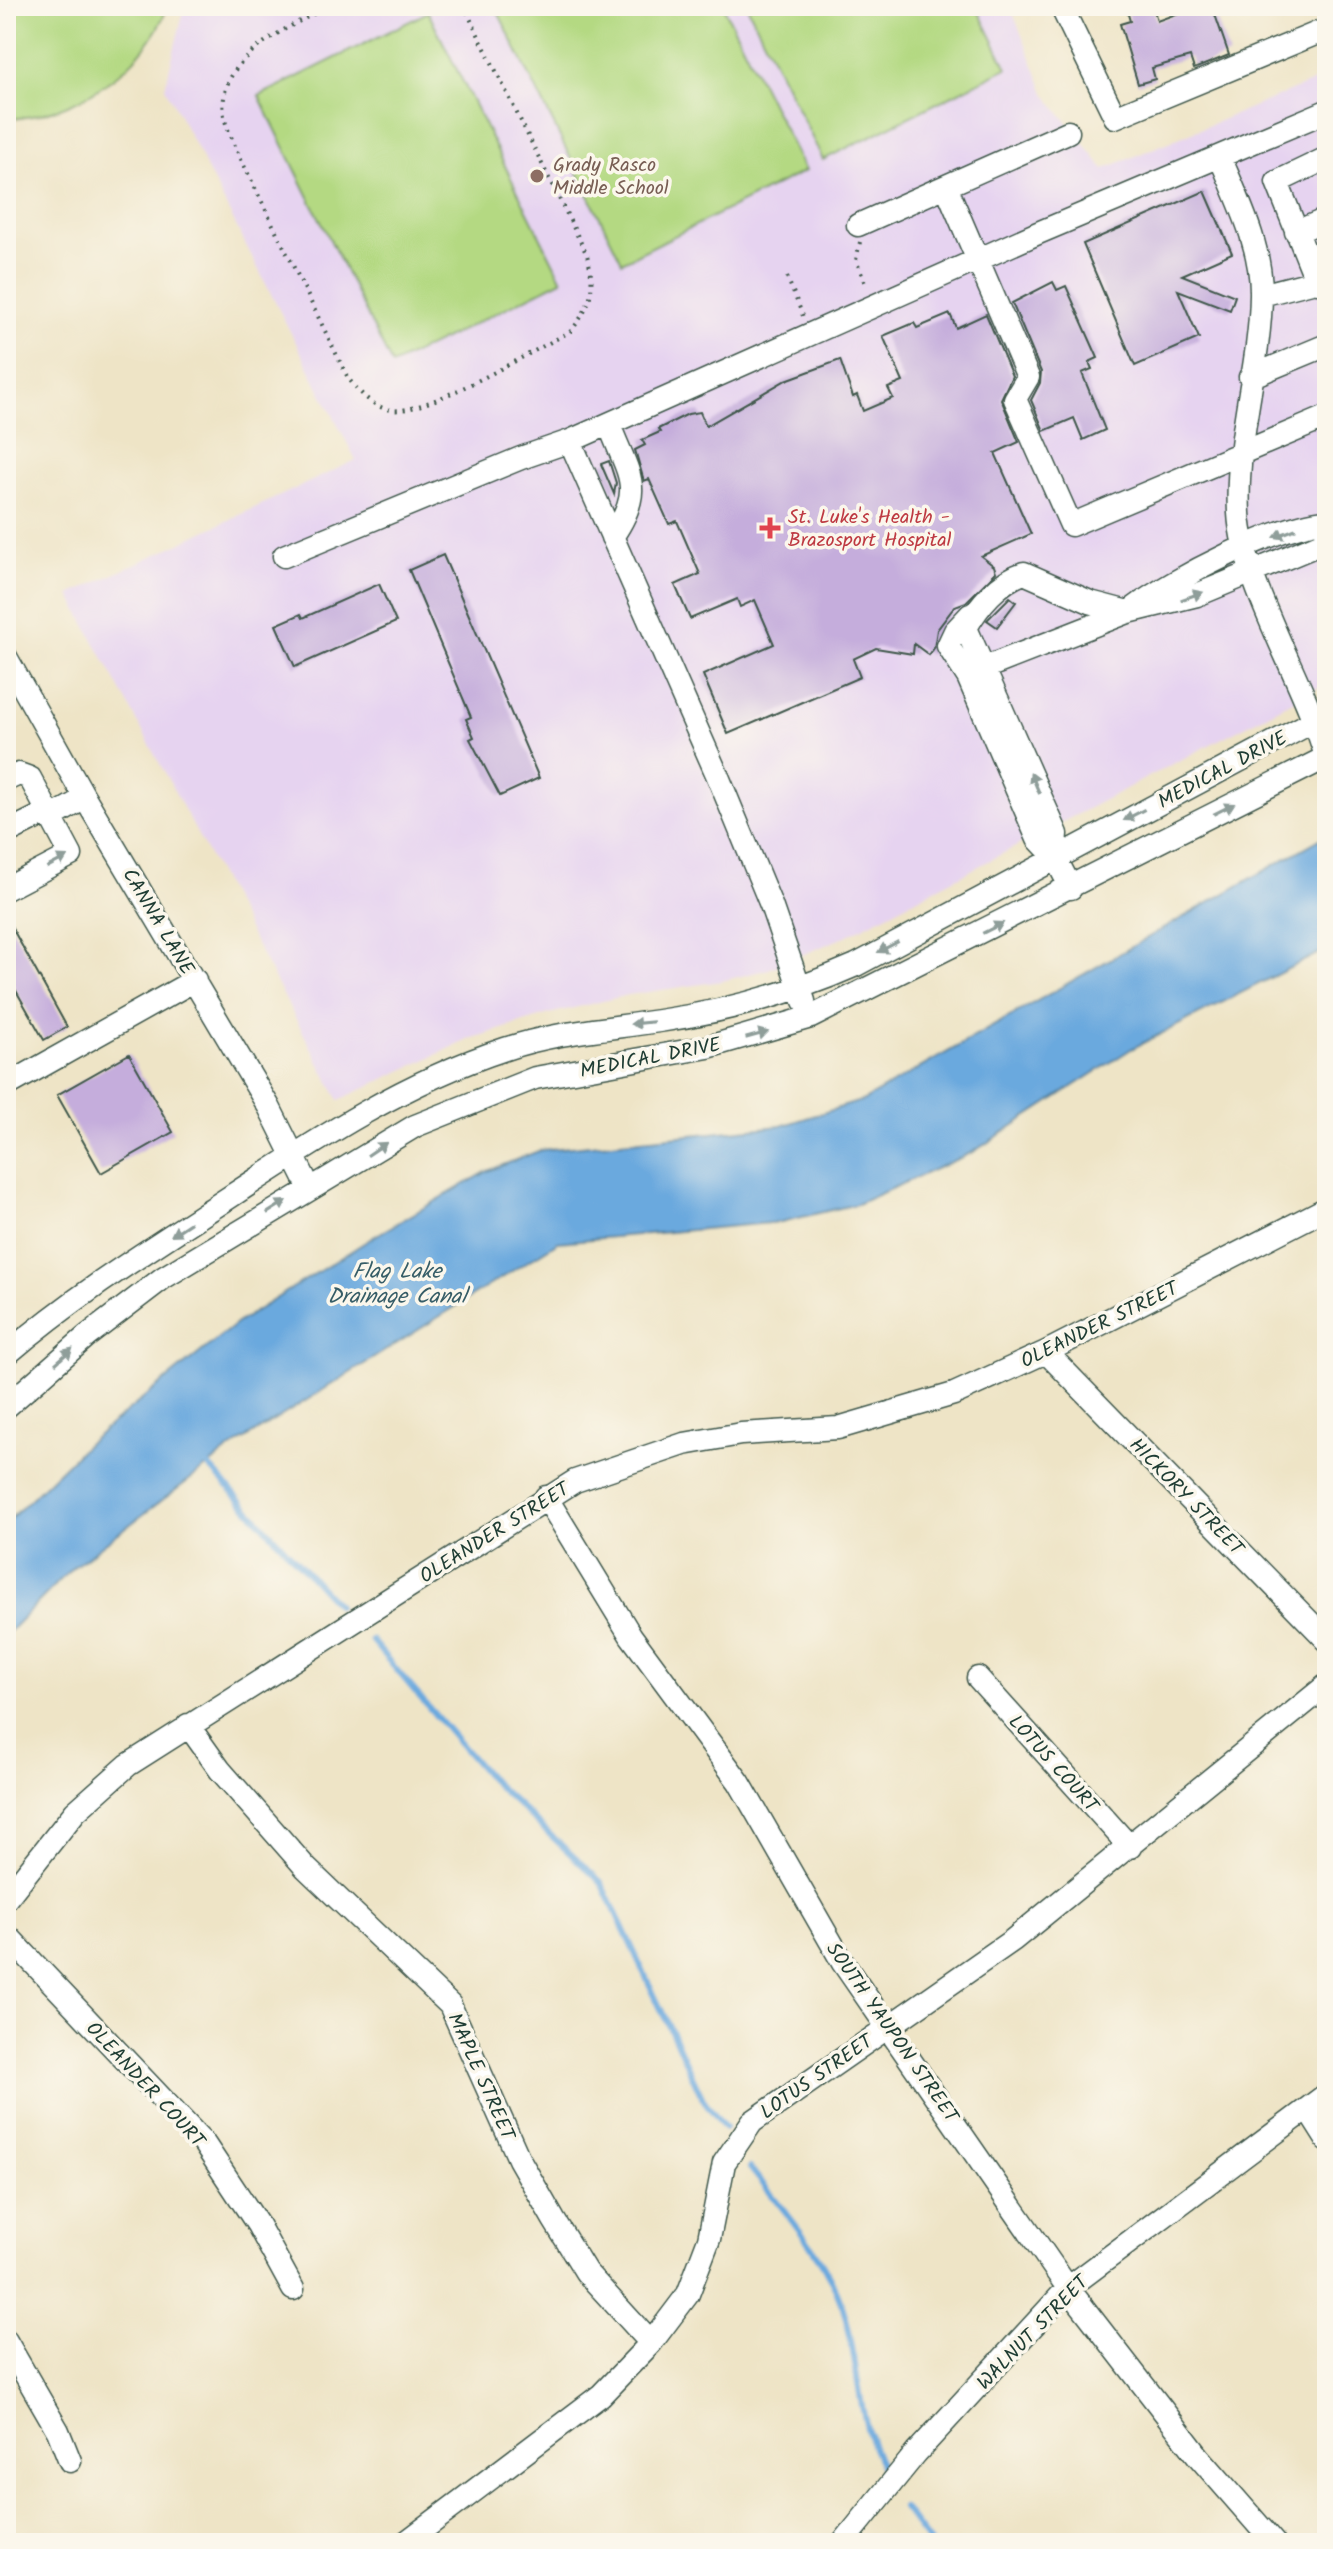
<svg xmlns="http://www.w3.org/2000/svg" width="1333" height="2549" font-family="Kalam,sans-serif">
  <rect width="100%" height="100%" fill="#fbf7ec"/>
  <filter id="ink" filterUnits="userSpaceOnUse"><feTurbulence type="fractalNoise" baseFrequency=".0125" numOctaves="2"/><feDisplacementMap in="SourceGraphic" scale="16" xChannelSelector="R" yChannelSelector="G"/><feConvolveMatrix kernelMatrix="1 2 1 2 8 2 1 2 1" color-interpolation-filters="sRGB"/></filter>
  <filter id="wash" filterUnits="userSpaceOnUse"><feTurbulence type="fractalNoise" baseFrequency=".006" numOctaves="4" result="noise"/><feDisplacementMap in="SourceGraphic" scale="32" xChannelSelector="R" yChannelSelector="G"/><feGaussianBlur stdDeviation="1.8" result="paint"/><feColorMatrix in="noise" values="0 0 0 0 0 0 0 0 0 0 0 0 0 0 0 0 0 1.4 0 .05"/><feComposite in="paint" operator="in"/></filter>
  <g filter="url(#wash)">
    <rect width="100%" height="100%" fill="#eee4c6"/>
    <path fill="#e6d3f0" d="M 185,6 L 1010,6 L 1046,95 L 1104,169 L 1327,76 L 1327,683 L 842,938 L 769,969 L 722,981 L 628,995 L 549,1014 L 470,1039 L 339,1100 L 70,595 L 356,460 L 165,87 Z"/>
    <path fill="#b4d982" stroke="#6a8b5b" stroke-width="2" d="M 6,6 L 168,6 C 144,70 73,117 6,119 Z
      M 495,6 L 723,6 L 805,171 L 622,262 Z
      M 747,6 L 976,6 L 1007,68 L 823,160 Z
      M 428,12 L 562,280 L 392,365 L 259,96 Z"/>
    <path fill="#6ba9de" stroke="#457389" stroke-width="2" d="M 1327,835 L 1327,949 L 1131,1049 L 973,1152 L 857,1204 L 781,1222 L 558,1242 L 237,1444 L 72,1568 L 6,1635 L 6,1523 L 88,1443 L 237,1323 L 375,1236 L 488,1171 L 541,1150 L 781,1126 L 864,1100 Z"/>
    <g fill="none" stroke-linecap="round" stroke-linejoin="round">
      <path stroke="#6ba9de" stroke-width="6" d="M 205,1462 L 338,1606
        M 371,1640 L 490,1779 L 602,1883 L 703,2099 L 725,2128
        M 750,2168 C 786,2213 831,2262 846,2318 C 859,2368 858,2422 882,2468
        M 903,2508 L 930,2543"/>
    </g>
    <g id="blocks">
      <path fill="#c5addc" d="M 1143,6 L 1153,6 L 1157,21 L 1198,6 L 1212,6 L 1229,55 L 1194,69 L 1190,57 L 1152,68 L 1155,79 L 1138,84 L 1120,24 L 1130,21 L 1127,11 Z
        M 1205,191 L 1232,253 L 1182,275 L 1235,296 L 1230,310 L 1178,290 L 1199,338 L 1135,366 L 1083,244 Z
        M 1053,282 L 1057,290 L 1066,286 L 1098,358 L 1089,362 L 1092,369 L 1082,373 L 1105,430 L 1083,440 L 1074,418 L 1044,431 L 1031,400 L 1040,383 L 1041,372 L 1012,303 Z
        M 950,314 L 956,328 L 986,314 L 1012,376 L 1001,399 L 1019,442 L 995,453 L 1031,534 L 981,556 L 994,566 L 996,572 L 966,602 L 955,606 L 937,630 L 934,648 L 929,655 L 914,644 L 913,654 L 876,648 L 853,659 L 860,677 L 728,734 L 703,675 L 774,644 L 755,600 L 740,607 L 737,599 L 690,619 L 675,585 L 700,574 L 677,521 L 669,524 L 649,479 L 644,481 L 635,450 L 645,445 L 642,440 L 660,432 L 658,429 L 688,414 L 700,412 L 706,426 L 786,380 L 840,360 L 853,397 L 857,395 L 863,411 L 893,398 L 888,388 L 903,382 L 883,336 L 914,323 L 917,328 Z
        M 609,461 L 616,483 L 614,494 L 601,464 Z
        M 443,555 L 539,778 L 500,796 L 470,739 L 474,737 L 466,719 L 471,717 L 409,570 Z
        M 379,584 L 396,622 L 295,667 L 276,625 L 301,614 L 303,618 Z
        M 1010,597 L 1016,602 L 997,627 L 987,620 Z
        M 6,917 L 67,1027 L 44,1040 L 6,973 Z
        M 129,1054 L 173,1132 L 101,1173 L 57,1095 Z"/>
    </g>
  </g>
  <g filter="url(#ink)">
    <use href="#blocks" fill-opacity="0" stroke="#3e564a" stroke-width="2"/>
    <g fill="none" stroke-linecap="round" stroke-linejoin="round">
      <defs>
        <path id="minor" d="M 1061,6 L 1115,117 L 1327,29
          M 1220,157 C 1238,200 1262,247 1261,295 C 1260,367 1235,439 1239,513 C 1243,586 1305,681 1326,757
          M 946,186 L 1028,377 L 1015,399 L 1071,525 L 1327,417
          M 858,225 L 1068,132
          M 1296,232 L 1327,219
          M 1317,282 L 1277,182 L 1327,158
          M 1261,295 L 1327,278
          M 1250,377 L 1327,345
          M 609,424 C 628,475 646,488 612,537
          M 570,441 L 719,779 L 771,905 L 804,1001
          M 284,556 L 521,458 L 570,441 L 1038,233 L 1327,111
          M 1133,609 C 1171,580 1281,523 1327,521
          M 970,615 L 955,631 L 948,646 L 968,677 L 1038,839 L 1055,857 L 1071,888
          M 6,657 L 85,798 L 269,1107 L 309,1187
          M 987,667 L 1128,612 L 1197,595 L 1322,543 L 1327,537
          M 6,780 L 19,774 L 30,778 L 71,855 L 6,889
          M 6,833 L 42,815 L 52,817 L 85,798
          M 1055,857 L 1057,834 L 966,628 C 978,606 999,581 1024,573 L 1090,602 L 1128,612
          M 6,1086 L 195,980
          M 1046,1352 L 1327,1640
          M 6,1355 C 71,1299 142,1254 213,1208 C 306,1147 398,1084 505,1049 C 556,1032 606,1029 659,1021 C 728,1011 793,993 856,965 L 1327,714
          M 6,1407 L 87,1336 L 163,1278 L 415,1126 L 535,1078 L 708,1047 L 811,1017 L 1327,757
          M 546,1497 L 631,1636 L 739,1782 L 843,1963 L 1068,2288 L 1199,2457 L 1274,2543
          M 978,1678 L 1130,1847
          M 188,1725 L 220,1770 L 306,1868 L 450,2005 L 519,2159 L 554,2220 L 586,2272 L 651,2343
          M 6,1899 L 75,1812 L 128,1765 L 575,1481 L 684,1444 L 741,1434 L 838,1428 L 954,1394 L 1046,1352 L 1327,1208
          M 6,1934 L 203,2142 L 258,2225 L 293,2289
          M 1308,2110 L 1327,2140
          M 6,2341 L 58,2431 L 70,2461
          M 405,2543 L 601,2395 L 651,2343 L 688,2294 L 709,2239 L 724,2163 L 752,2122 L 1013,1940 L 1327,1685
          M 843,2543 L 916,2453 L 1068,2288 L 1327,2094"/>
      </defs>
      <use href="#minor" stroke="#3e564a" stroke-width="25"/>
      <path stroke="#3e564a" stroke-width="4" stroke-dasharray="2 6" stroke-linecap="butt" d="M 328,6 C 286,30 216,56 224,116 C 226,127 233,140 237,151 L 348,378 C 360,393 372,407 391,410 C 424,416 535,349 570,332 C 592,306 596,287 587,255 L 464,6
        M 860,242 L 856,260 L 867,287
        M 787,277 L 803,316"/>
      <use href="#minor" stroke="#fff" stroke-width="22"/>
    </g>
    <defs><path id="oneway-solid" d="M-6-.8H1V-3.2L6.5 0L1 3.2V.8H-6Z" transform="scale(2)"/></defs>
    <g fill="#8f9e9a">
      <use href="#oneway-solid" transform="translate(1285 533) rotate(159)"/>
      <use href="#oneway-solid" transform="translate(1192 596) rotate(-19)"/>
      <use href="#oneway-solid" transform="translate(1035 783) rotate(-113)"/>
      <use href="#oneway-solid" transform="translate(1224 809) rotate(-27)"/>
      <use href="#oneway-solid" transform="translate(1134 815) rotate(152)"/>
      <use href="#oneway-solid" transform="translate(57 862) rotate(-28)"/>
      <use href="#oneway-solid" transform="translate(993 928) rotate(-27)"/>
      <use href="#oneway-solid" transform="translate(888 947) rotate(152)"/>
      <use href="#oneway-solid" transform="translate(642 1023) rotate(174)"/>
      <use href="#oneway-solid" transform="translate(757 1035) rotate(-16)"/>
      <use href="#oneway-solid" transform="translate(377 1149) rotate(-34)"/>
      <use href="#oneway-solid" transform="translate(277 1207) rotate(-32)"/>
      <use href="#oneway-solid" transform="translate(181 1229) rotate(147)"/>
      <use href="#oneway-solid" transform="translate(64 1356) rotate(-42)"/>
    </g>
  </g>
  <circle fill="#8d6e63" stroke="#fbf7ec" stroke-width="3" cx="537" cy="176" r="8"/>
  <path fill="#e0444e" stroke="#fbf7ec" stroke-width="3" d="M766 516h8v8h8v8h-8v8h-8v-8h-8v-8h8z"/>
  <g text-anchor="middle" stroke-width="7" stroke-linejoin="round" paint-order="stroke">
    <g font-size="20" fill="#785e54" stroke="#fbf7ec" text-anchor="start">
      <text x="553" y="171">Grady Rasco<tspan x="553" dy="23">Middle School</tspan></text>
    </g>
    <g font-size="20" fill="#be3a42" stroke="#fbf7ec" text-anchor="start">
      <text x="788" y="523">St. Luke's Health -<tspan x="788" dy="23">Brazosport Hospital</tspan></text>
    </g>
    <g font-size="20" fill="#1f3d34" stroke="#fbf7ec">
      <text transform="translate(1222 769) rotate(-28)" y="7">MEDICAL DRIVE</text>
      <text transform="translate(159 921) rotate(59)" y="7">CANNA LANE</text>
      <text transform="translate(650 1057) rotate(-11)" y="7">MEDICAL DRIVE</text>
      <text transform="translate(1099 1324) rotate(-26)" y="7">OLEANDER STREET</text>
      <text transform="translate(1187 1496) rotate(46)" y="7">HICKORY STREET</text>
      <text transform="translate(494 1532) rotate(-32)" y="7">OLEANDER STREET</text>
      <text transform="translate(1054 1763) rotate(48)" y="7">LOTUS COURT</text>
      <text transform="translate(893 2032) rotate(55)" y="7">SOUTH YAUPON STREET</text>
      <text transform="translate(482 2076) rotate(66)" y="7">MAPLE STREET</text>
      <text transform="translate(816 2076) rotate(-35)" y="7">LOTUS STREET</text>
      <text transform="translate(146 2084) rotate(47)" y="7">OLEANDER COURT</text>
      <text transform="translate(1032 2332) rotate(-46)" y="7">WALNUT STREET</text>
    </g>
    <g font-size="22" font-style="italic" fill="#365d67" stroke="#fbf7ec">
      <text x="397" y="1278">Flag Lake<tspan x="397" dy="25">Drainage Canal</tspan></text>
    </g>
  </g>
  <rect width="1333" height="2549" fill="none" stroke="#fbf7ec" stroke-width="32"/>
</svg>
